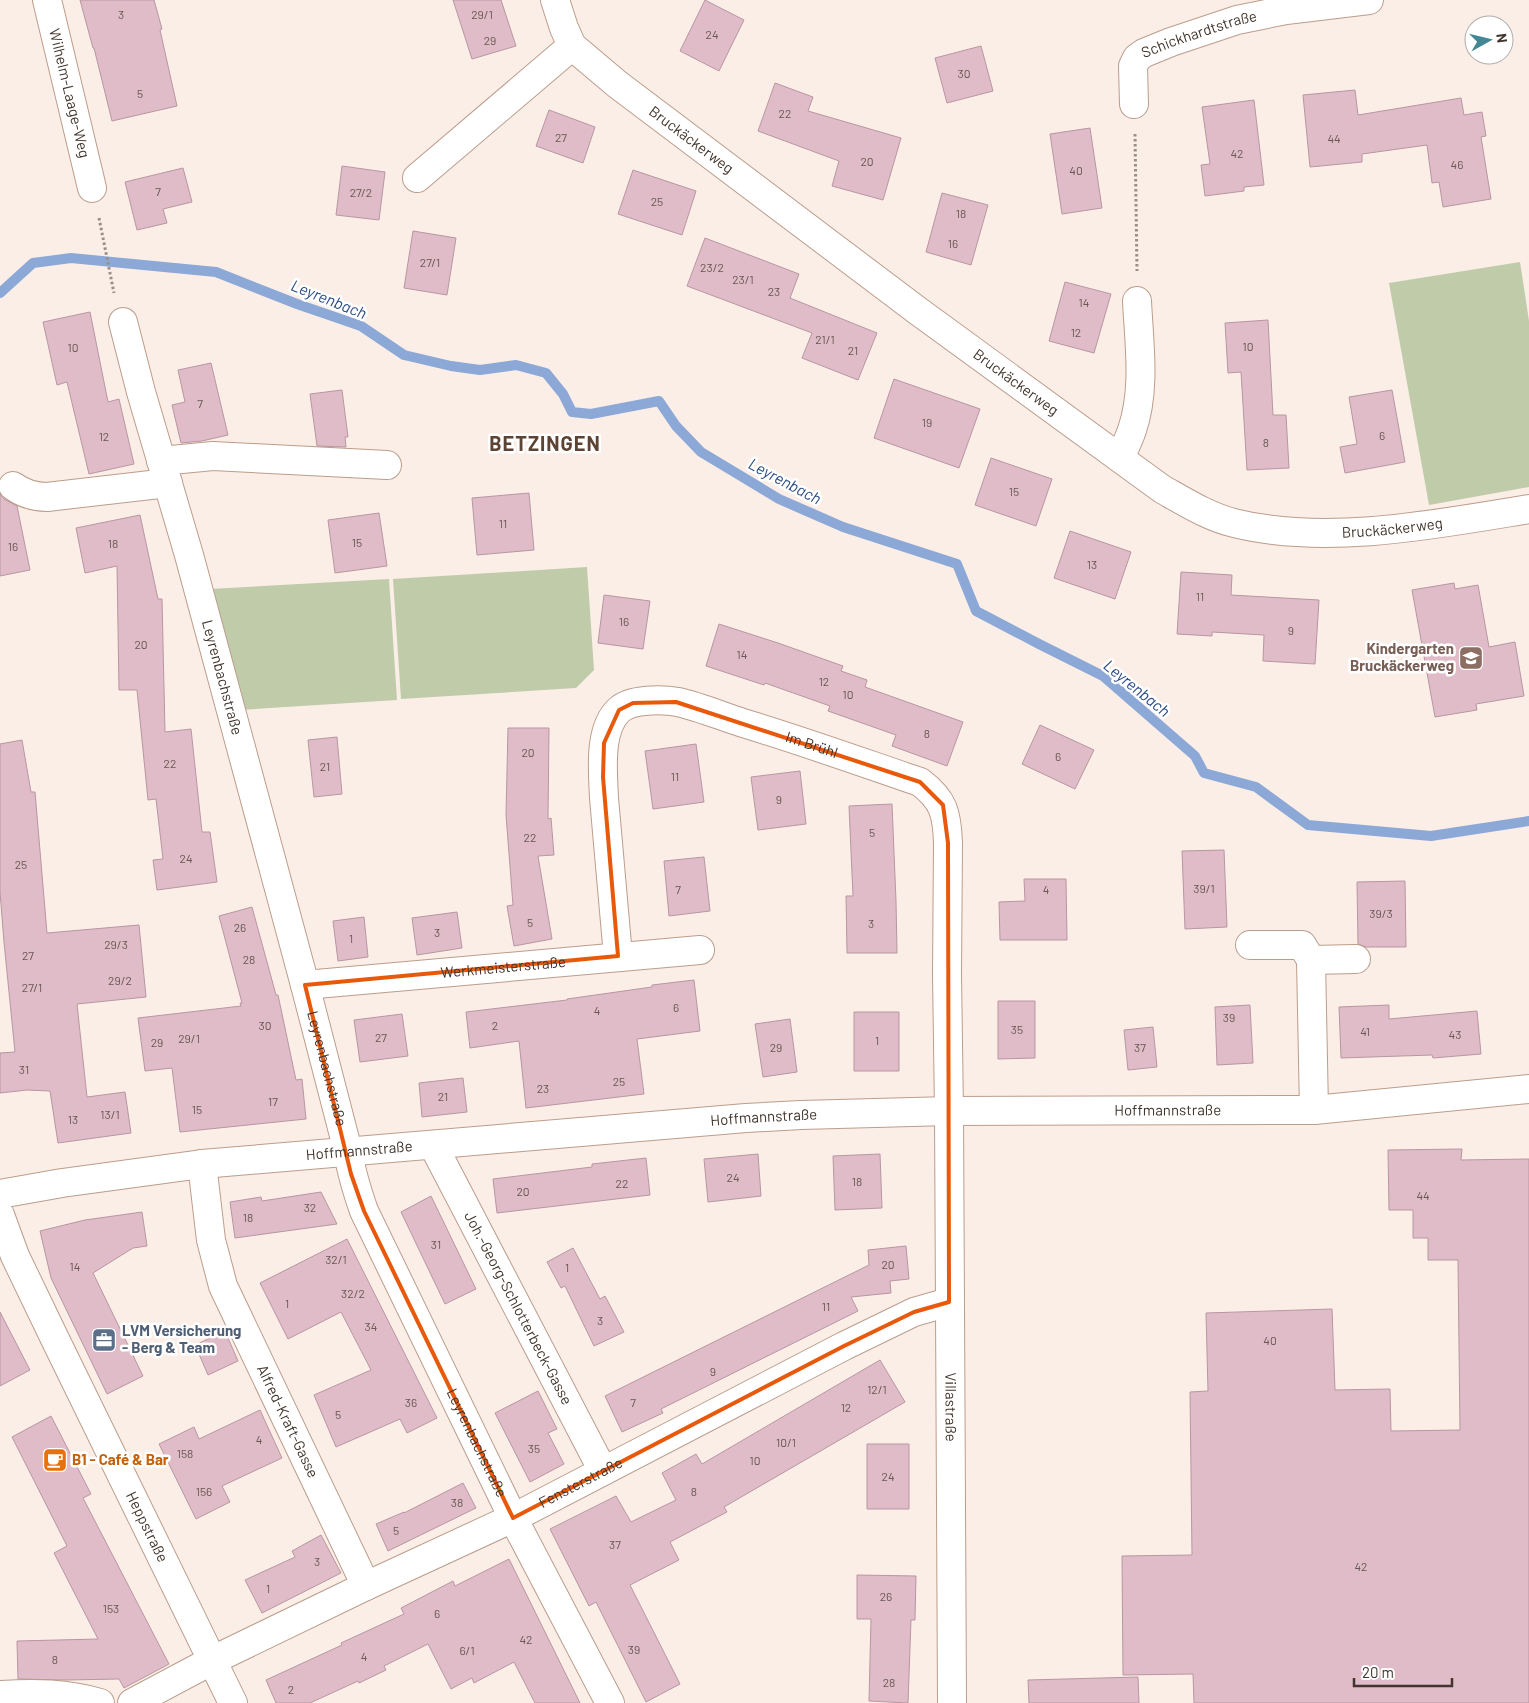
<svg xmlns="http://www.w3.org/2000/svg" width="1529" height="1703" font-family="Barlow,sans-serif">
  <rect width="100%" height="100%" fill="#fbeee7"/>
  <path fill="#c0cbaa" d="M 1520,262 L 1529,321 L 1529,487 L 1429,505 L 1389,283 Z
    M 587,567 L 594,670 L 576,688 L 401,699 L 393,579 Z
    M 389,579 L 397,700 L 240,710 L 210,589 Z"/>
  <g fill="none" stroke-linecap="round" stroke-linejoin="round">
    <path stroke="#8ca8d7" stroke-width="10" d="M 0,293 L 33,263 L 71,258 L 216,272 L 297,304 L 361,326 L 404,355 L 451,366 L 480,370 L 516,365 L 546,373 L 563,394 L 572,412 L 591,414 L 659,401 L 676,426 L 701,452 L 779,499 L 843,527 L 957,564 L 976,611 L 1039,644 L 1103,676 L 1195,756 L 1204,773 L 1256,787 L 1308,825 L 1431,836 L 1529,821"/>
  </g>
  <path fill="#dfbcc8" stroke="#b896a2" d="M 80,0 L 154,0 L 162,29 L 160,30 L 177,106 L 112,121 L 94,48 L 93,48 Z
    M 453,0 L 501,0 L 516,46 L 472,59 Z
    M 705,0 L 744,20 L 719,71 L 680,51 Z
    M 981,46 L 993,91 L 947,103 L 935,58 Z
    M 775,83 L 813,97 L 808,111 L 901,138 L 883,200 L 832,186 L 839,161 L 758,131 Z
    M 1355,90 L 1358,115 L 1461,98 L 1464,115 L 1482,112 L 1486,136 L 1481,137 L 1491,199 L 1443,207 L 1439,182 L 1432,183 L 1427,145 L 1362,154 L 1362,162 L 1310,167 L 1303,95 Z
    M 1254,100 L 1264,185 L 1244,187 L 1244,191 L 1205,196 L 1201,165 L 1210,164 L 1202,107 Z
    M 549,110 L 595,127 L 583,163 L 536,146 Z
    M 1090,128 L 1102,208 L 1062,214 L 1050,134 Z
    M 342,166 L 385,172 L 379,220 L 336,215 Z
    M 183,168 L 192,202 L 163,209 L 167,223 L 137,230 L 125,182 Z
    M 633,170 L 696,191 L 682,235 L 618,214 Z
    M 942,193 L 988,205 L 971,265 L 926,252 Z
    M 413,231 L 456,238 L 447,295 L 404,288 Z
    M 705,238 L 799,274 L 790,298 L 877,333 L 858,380 L 802,358 L 812,333 L 687,286 Z
    M 1065,282 L 1111,294 L 1094,353 L 1049,341 Z
    M 90,312 L 108,402 L 119,399 L 134,464 L 89,474 L 67,382 L 57,385 L 43,322 Z
    M 1268,320 L 1273,415 L 1286,415 L 1289,468 L 1247,470 L 1241,372 L 1228,373 L 1225,323 Z
    M 211,363 L 228,435 L 202,441 L 181,443 L 172,405 L 185,402 L 178,370 Z
    M 894,379 L 980,409 L 959,468 L 874,438 Z
    M 342,390 L 348,437 L 345,437 L 346,447 L 317,446 L 310,394 Z
    M 1392,390 L 1405,462 L 1345,473 L 1340,447 L 1357,444 L 1349,397 Z
    M 991,458 L 1052,479 L 1036,526 L 975,505 Z
    M 529,493 L 534,550 L 477,555 L 472,498 Z
    M 0,494 L 4,499 L 17,506 L 30,570 L 0,576 Z
    M 379,513 L 387,566 L 335,573 L 328,520 Z
    M 140,515 L 158,599 L 162,599 L 165,732 L 191,729 L 202,832 L 210,832 L 217,882 L 157,890 L 153,860 L 163,859 L 156,799 L 148,800 L 137,690 L 119,690 L 117,566 L 85,573 L 76,528 Z
    M 1070,531 L 1131,552 L 1115,599 L 1054,578 Z
    M 1181,572 L 1232,575 L 1231,595 L 1319,600 L 1315,664 L 1263,661 L 1264,635 L 1212,632 L 1212,636 L 1177,634 Z
    M 1454,583 L 1455,589 L 1478,585 L 1489,647 L 1515,642 L 1524,696 L 1476,704 L 1477,710 L 1435,717 L 1412,590 Z
    M 604,595 L 650,601 L 643,649 L 598,643 Z
    M 719,624 L 778,643 L 843,666 L 841,671 L 867,680 L 865,687 L 963,722 L 947,766 L 892,746 L 896,735 L 828,711 L 830,706 L 765,683 L 764,685 L 706,666 Z
    M 1040,725 L 1094,750 L 1075,789 L 1022,764 Z
    M 508,728 L 549,728 L 548,819 L 551,818 L 554,855 L 538,856 L 552,939 L 514,946 L 507,906 L 513,905 L 506,815 Z
    M 337,737 L 342,794 L 314,797 L 308,740 Z
    M 22,740 L 31,792 L 35,792 L 47,933 L 139,925 L 146,997 L 77,1004 L 87,1097 L 125,1092 L 131,1133 L 58,1143 L 50,1091 L 27,1090 L 0,1093 L 0,1053 L 15,1052 L 4,942 L 0,892 L 0,744 Z
    M 696,744 L 704,802 L 653,809 L 645,751 Z
    M 800,771 L 806,824 L 758,830 L 751,777 Z
    M 892,804 L 896,901 L 897,953 L 847,953 L 846,896 L 853,896 L 849,806 Z
    M 1224,850 L 1227,927 L 1185,929 L 1182,851 Z
    M 704,857 L 710,911 L 669,916 L 664,861 Z
    M 1024,879 L 1066,879 L 1067,940 L 1000,940 L 999,902 L 1025,901 Z
    M 1405,881 L 1406,947 L 1366,947 L 1358,944 L 1357,882 Z
    M 252,907 L 276,995 L 278,995 L 296,1080 L 302,1079 L 306,1119 L 180,1132 L 172,1068 L 145,1071 L 138,1018 L 241,1006 L 240,1003 L 242,1003 L 219,916 Z
    M 457,912 L 462,948 L 417,955 L 412,918 Z
    M 364,917 L 368,957 L 338,961 L 333,921 Z
    M 694,980 L 700,1031 L 637,1039 L 644,1094 L 526,1108 L 519,1041 L 470,1048 L 466,1012 L 567,1000 L 567,999 L 652,987 L 652,985 Z
    M 998,1001 L 1035,1001 L 1035,1058 L 998,1059 Z
    M 1250,1005 L 1253,1063 L 1217,1065 L 1215,1007 Z
    M 1389,1005 L 1389,1019 L 1477,1011 L 1481,1054 L 1433,1058 L 1432,1055 L 1341,1058 L 1339,1007 Z
    M 854,1012 L 899,1012 L 899,1071 L 854,1071 Z
    M 402,1014 L 408,1056 L 360,1062 L 354,1020 Z
    M 790,1019 L 797,1072 L 763,1077 L 755,1024 Z
    M 1153,1027 L 1157,1067 L 1128,1070 L 1124,1030 Z
    M 463,1078 L 467,1112 L 422,1117 L 419,1083 Z
    M 1462,1149 L 1461,1160 L 1529,1159 L 1529,1703 L 1194,1703 L 1193,1674 L 1123,1675 L 1122,1556 L 1192,1555 L 1190,1392 L 1208,1391 L 1206,1313 L 1332,1309 L 1335,1390 L 1390,1389 L 1391,1431 L 1460,1430 L 1458,1260 L 1428,1260 L 1428,1238 L 1413,1238 L 1413,1210 L 1389,1210 L 1388,1150 Z
    M 758,1154 L 761,1196 L 708,1202 L 704,1159 Z
    M 880,1154 L 882,1208 L 835,1210 L 833,1156 Z
    M 646,1158 L 650,1195 L 497,1213 L 493,1179 L 592,1167 L 592,1164 Z
    M 321,1192 L 337,1224 L 235,1238 L 230,1202 L 261,1197 L 262,1201 Z
    M 431,1196 L 476,1289 L 445,1304 L 401,1212 Z
    M 142,1212 L 147,1246 L 133,1248 L 93,1273 L 143,1376 L 107,1394 L 51,1278 L 40,1231 L 85,1220 Z
    M 347,1239 L 437,1418 L 407,1433 L 400,1419 L 336,1447 L 314,1395 L 371,1370 L 341,1312 L 288,1339 L 260,1283 Z
    M 906,1246 L 909,1279 L 890,1281 L 891,1293 L 851,1297 L 858,1311 L 661,1409 L 663,1413 L 622,1432 L 605,1396 L 869,1265 L 868,1250 Z
    M 573,1248 L 600,1299 L 605,1296 L 624,1332 L 594,1346 L 565,1286 L 561,1288 L 547,1262 Z
    M 0,1312 L 30,1370 L 0,1386 Z
    M 225,1331 L 238,1361 L 208,1375 L 195,1345 Z
    M 880,1360 L 905,1402 L 724,1507 L 727,1512 L 670,1542 L 679,1560 L 630,1585 L 680,1684 L 646,1702 L 596,1602 L 589,1606 L 550,1529 L 616,1496 L 631,1522 L 676,1500 L 662,1473 L 696,1454 L 702,1464 Z
    M 538,1391 L 557,1429 L 548,1433 L 564,1464 L 530,1482 L 495,1413 Z
    M 260,1410 L 282,1458 L 222,1486 L 230,1502 L 196,1519 L 159,1444 L 194,1427 L 199,1439 Z
    M 51,1416 L 91,1494 L 83,1498 L 169,1664 L 124,1688 L 119,1679 L 66,1680 L 18,1679 L 17,1641 L 98,1639 L 54,1553 L 67,1546 L 12,1437 Z
    M 867,1444 L 909,1444 L 909,1509 L 867,1509 Z
    M 463,1483 L 476,1508 L 388,1551 L 376,1524 L 404,1512 L 404,1513 Z
    M 321,1535 L 341,1573 L 262,1613 L 245,1580 L 295,1557 L 292,1551 Z
    M 509,1559 L 580,1703 L 535,1703 L 514,1662 L 474,1683 L 472,1678 L 451,1689 L 428,1644 L 384,1666 L 386,1670 L 359,1683 L 358,1681 L 310,1703 L 276,1703 L 266,1680 L 342,1645 L 341,1643 L 404,1614 L 401,1608 L 453,1581 L 455,1586 Z
    M 857,1575 L 916,1576 L 915,1620 L 911,1620 L 908,1703 L 869,1701 L 871,1619 L 857,1619 Z
    M 1138,1677 L 1139,1703 L 1029,1703 L 1028,1680 Z"/>
  <g fill="none" stroke-linecap="round" stroke-linejoin="round">
    <defs>
      <g id="minor">
        <path id="s1" d="M 47,0 L 92,188"/>
        <path id="s2" d="M 555,0 L 564,28 L 572,46 L 617,84 L 918,311 L 1162,489 C 1185,502 1209,517 1234,523 C 1326,546 1438,524 1529,509"/>
        <path id="s3" d="M 1134,104 L 1133,66 L 1137,58 L 1144,53 L 1171,42 L 1237,20 L 1286,10 L 1369,0"/>
        <path d="M 417,178 L 572,46"/>
        <path id="s4" d="M 123,322 L 141,392 L 189,555 L 305,985 L 348,1151 C 351,1172 357,1191 364,1211 L 513,1518 L 610,1703"/>
        <path d="M 1120,458 C 1124,449 1129,439 1132,430 C 1146,389 1139,343 1137,301"/>
        <path d="M 161,461 L 213,456 L 387,465"/>
        <path d="M 13,486 C 24,494 34,497 47,497 L 168,483"/>
        <path d="M 1250,945 L 1302,945 L 1311,960 L 1314,1110"/>
        <path id="s5" d="M 618,956 L 604,798 C 603,773 598,729 619,710 C 631,699 662,699 678,702 C 700,707 721,716 743,723 C 803,741 861,762 920,782 C 944,800 947,814 948,843 L 947,974 L 949,1111 L 952,1703"/>
        <path d="M 1311,960 L 1356,959"/>
        <path id="s6" d="M 305,985 L 700,950"/>
        <path id="s7" d="M 433,1145 L 603,1471"/>
        <path id="s8" d="M 202,1164 L 211,1240 L 223,1286 L 366,1586"/>
        <path id="s9" d="M 0,1194 L 62,1183 L 202,1164 L 746,1118 L 801,1115 L 949,1111 L 1314,1110 L 1529,1089"/>
        <path id="s10" d="M 0,1215 L 15,1256 L 54,1337 L 233,1703"/>
        <path d="M 0,1695 C 34,1693 67,1693 100,1703"/>
        <path id="s11" d="M 132,1703 L 211,1661 L 366,1586 L 513,1518 L 844,1346 L 914,1312 L 949,1302"/>
      </g>
    </defs>
    <use href="#minor" stroke="#bb9d8b" stroke-width="30"/>
    <path stroke="#9a8e86" stroke-width="3" stroke-dasharray="2.5 2.5" stroke-linecap="butt" d="M 1135,134 L 1137,271
      M 99,218 L 114,293"/>
    <use href="#minor" stroke="#fff" stroke-width="28"/>
  </g>
  <path fill="none" stroke="#e8590c" stroke-width="4" stroke-linejoin="round" d="M 676,702 L 920,782 L 943,805 L 948,843 L 949,1302 L 914,1312 L 844,1346 L 513,1518 L 364,1211 L 351,1174 L 305,985 L 618,956 L 603,777 L 604,743 L 619,710 L 633,703 Z"/>
  <defs>
    <symbol id="school-square" viewBox="-11 -11 22 22"><rect x="-9" y="-9" width="18" height="18" rx="4" fill="#8d6e63" stroke="#fff"/><path d="M0-5L7-2L0 1L-7-2ZM-4 1L0 2.5L4 1V4Q0 6-4 4Z" fill="#fff"/></symbol>
    <symbol id="office-square" viewBox="-11 -11 22 22"><rect x="-9" y="-9" width="18" height="18" rx="4" fill="#5c6f8a" stroke="#fff"/><path d="M-6-3h4V-5.5h4V-3h4V5H-6ZM-1-4.5V-3h2v-1.5ZM-6 0V1H6V0Z" fill="#fff"/></symbol>
    <symbol id="cafe-square" viewBox="-11 -11 22 22"><rect x="-9" y="-9" width="18" height="18" rx="4" fill="#e8710a" stroke="#fff"/><path d="M-5.5-4.5H6V0H3Q3 3.5 0 3.5H-2.5Q-5.5 3.5-5.5 0ZM3-3.2v2h1.7v-2ZM-6 4.5H4V6H-6Z" fill="#fff"/></symbol>
  </defs>
  <g fill-rule="evenodd">
    <use href="#school-square" x="1457" y="644" width="28" height="28"/>
    <use href="#office-square" x="90" y="1326" width="28" height="28"/>
    <use href="#cafe-square" x="41" y="1446" width="28" height="28"/>
  </g>
  <g text-anchor="middle" stroke-width="5" stroke-linejoin="round" paint-order="stroke">
    <g font-size="12" fill="#685754">
      <text x="121" y="19">3</text>
      <text x="482" y="19">29/1</text>
      <text x="712" y="39">24</text>
      <text x="490" y="45">29</text>
      <text x="964" y="78">30</text>
      <text x="140" y="98">5</text>
      <text x="785" y="118">22</text>
      <text x="561" y="142">27</text>
      <text x="1334" y="143">44</text>
      <text x="1237" y="158">42</text>
      <text x="867" y="166">20</text>
      <text x="1457" y="169">46</text>
      <text x="1076" y="175">40</text>
      <text x="158" y="196">7</text>
      <text x="361" y="197">27/2</text>
      <text x="657" y="206">25</text>
      <text x="961" y="218">18</text>
      <text x="953" y="248">16</text>
      <text x="430" y="267">27/1</text>
      <text x="712" y="272">23/2</text>
      <text x="743" y="284">23/1</text>
      <text x="774" y="296">23</text>
      <text x="1084" y="307">14</text>
      <text x="1076" y="337">12</text>
      <text x="825" y="344">21/1</text>
      <text x="1248" y="351">10</text>
      <text x="73" y="352">10</text>
      <text x="853" y="355">21</text>
      <text x="200" y="408">7</text>
      <text x="927" y="427">19</text>
      <text x="1382" y="440">6</text>
      <text x="104" y="441">12</text>
      <text x="1266" y="447">8</text>
      <text x="1014" y="496">15</text>
      <text x="503" y="528">11</text>
      <text x="357" y="547">15</text>
      <text x="113" y="548">18</text>
      <text x="13" y="551">16</text>
      <text x="1092" y="569">13</text>
      <text x="1200" y="601">11</text>
      <text x="624" y="626">16</text>
      <text x="1291" y="635">9</text>
      <text x="141" y="649">20</text>
      <text x="742" y="659">14</text>
      <text x="824" y="686">12</text>
      <text x="848" y="699">10</text>
      <text x="927" y="738">8</text>
      <text x="528" y="757">20</text>
      <text x="1058" y="761">6</text>
      <text x="170" y="768">22</text>
      <text x="325" y="771">21</text>
      <text x="675" y="781">11</text>
      <text x="779" y="804">9</text>
      <text x="872" y="837">5</text>
      <text x="530" y="842">22</text>
      <text x="186" y="863">24</text>
      <text x="21" y="869">25</text>
      <text x="1204" y="893">39/1</text>
      <text x="678" y="894">7</text>
      <text x="1046" y="894">4</text>
      <text x="1381" y="918">39/3</text>
      <text x="530" y="927">5</text>
      <text x="871" y="928">3</text>
      <text x="240" y="932">26</text>
      <text x="437" y="937">3</text>
      <text x="351" y="943">1</text>
      <text x="116" y="949">29/3</text>
      <text x="28" y="960">27</text>
      <text x="249" y="964">28</text>
      <text x="120" y="985">29/2</text>
      <text x="32" y="992">27/1</text>
      <text x="676" y="1012">6</text>
      <text x="597" y="1015">4</text>
      <text x="1229" y="1022">39</text>
      <text x="265" y="1030">30</text>
      <text x="495" y="1030">2</text>
      <text x="1017" y="1034">35</text>
      <text x="1365" y="1036">41</text>
      <text x="1455" y="1039">43</text>
      <text x="381" y="1042">27</text>
      <text x="189" y="1043">29/1</text>
      <text x="877" y="1045">1</text>
      <text x="157" y="1047">29</text>
      <text x="776" y="1052">29</text>
      <text x="1140" y="1052">37</text>
      <text x="24" y="1074">31</text>
      <text x="619" y="1086">25</text>
      <text x="543" y="1093">23</text>
      <text x="443" y="1101">21</text>
      <text x="273" y="1106">17</text>
      <text x="197" y="1114">15</text>
      <text x="110" y="1119">13/1</text>
      <text x="73" y="1124">13</text>
      <text x="733" y="1182">24</text>
      <text x="857" y="1186">18</text>
      <text x="622" y="1188">22</text>
      <text x="523" y="1196">20</text>
      <text x="1423" y="1200">44</text>
      <text x="310" y="1212">32</text>
      <text x="248" y="1222">18</text>
      <text x="436" y="1249">31</text>
      <text x="336" y="1264">32/1</text>
      <text x="888" y="1269">20</text>
      <text x="75" y="1271">14</text>
      <text x="567" y="1272">1</text>
      <text x="353" y="1298">32/2</text>
      <text x="287" y="1308">1</text>
      <text x="826" y="1311">11</text>
      <text x="600" y="1325">3</text>
      <text x="371" y="1331">34</text>
      <text x="1270" y="1345">40</text>
      <text x="713" y="1376">9</text>
      <text x="877" y="1394">12/1</text>
      <text x="411" y="1407">36</text>
      <text x="633" y="1407">7</text>
      <text x="846" y="1412">12</text>
      <text x="338" y="1419">5</text>
      <text x="259" y="1444">4</text>
      <text x="786" y="1447">10/1</text>
      <text x="534" y="1453">35</text>
      <text x="185" y="1458">158</text>
      <text x="755" y="1465">10</text>
      <text x="888" y="1481">24</text>
      <text x="204" y="1496">156</text>
      <text x="694" y="1496">8</text>
      <text x="457" y="1507">38</text>
      <text x="396" y="1535">5</text>
      <text x="615" y="1549">37</text>
      <text x="317" y="1566">3</text>
      <text x="1361" y="1571">42</text>
      <text x="268" y="1593">1</text>
      <text x="886" y="1601">26</text>
      <text x="111" y="1613">153</text>
      <text x="437" y="1618">6</text>
      <text x="526" y="1644">42</text>
      <text x="634" y="1654">39</text>
      <text x="467" y="1655">6/1</text>
      <text x="364" y="1661">4</text>
      <text x="55" y="1664">8</text>
      <text x="889" y="1687">28</text>
      <text x="291" y="1694">2</text>
    </g>
    <g font-size="15" fill="#41352d" stroke="#fff">
      <text dy="5" stroke="none"><textPath href="#s3" startOffset="114">Schickhardtstraße</textPath></text>
      <text dy="5" stroke="none"><textPath href="#s1" startOffset="96">Wilhelm-Laage-Weg</textPath></text>
      <text dy="5" stroke="none"><textPath href="#s2" startOffset="201">Bruckäckerweg</textPath></text>
      <text dy="5" stroke="none"><textPath href="#s2" startOffset="606">Bruckäckerweg</textPath></text>
      <text dy="5" stroke="none"><textPath href="#s2" startOffset="1026">Bruckäckerweg</textPath></text>
      <text dy="5" stroke="none"><textPath href="#s4" startOffset="369">Leyrenbachstraße</textPath></text>
      <text dy="5" stroke="none"><textPath href="#s5" startOffset="452">Im Brühl</textPath></text>
      <text dy="5" stroke="none"><textPath href="#s6" startOffset="199">Werkmeisterstraße</textPath></text>
      <text dy="5" stroke="none"><textPath href="#s4" startOffset="774">Leyrenbachstraße</textPath></text>
      <text dy="5" stroke="none"><textPath href="#s9" startOffset="1172">Hoffmannstraße</textPath></text>
      <text dy="5" stroke="none"><textPath href="#s9" startOffset="768">Hoffmannstraße</textPath></text>
      <text dy="5" stroke="none"><textPath href="#s9" startOffset="362">Hoffmannstraße</textPath></text>
      <text dy="5" stroke="none"><textPath href="#s7" startOffset="184">Joh.-Georg-Schlotterbeck-Gasse</textPath></text>
      <text dy="5" stroke="none"><textPath href="#s5" startOffset="1201">Villastraße</textPath></text>
      <text dy="5" stroke="none"><textPath href="#s8" startOffset="274">Alfred-Kraft-Gasse</textPath></text>
      <text dy="5" stroke="none"><textPath href="#s4" startOffset="1179">Leyrenbachstraße</textPath></text>
      <text dy="5" stroke="none"><textPath href="#s11" startOffset="500">Fensterstraße</textPath></text>
      <text dy="5" stroke="none"><textPath href="#s10" startOffset="345">Heppstraße</textPath></text>
    </g>
    <g font-size="15" font-weight="bold" fill="#785e54" stroke="#fff" text-anchor="end">
      <text x="1454" y="654">Kindergarten<tspan x="1454" dy="17">Bruckäckerweg</tspan></text>
    </g>
    <g font-size="15" font-weight="bold" fill="#4e5e75" stroke="#fff" text-anchor="start">
      <text x="122" y="1336">LVM Versicherung<tspan x="122" dy="17">- Berg &amp; Team</tspan></text>
    </g>
    <g font-size="15" font-weight="bold" fill="#c56008" stroke="#fff" text-anchor="start">
      <text x="72" y="1465">B1 - Café &amp; Bar</text>
    </g>
    <g font-size="16" font-style="italic" fill="#2b4c87" stroke="#fff">
      <text transform="translate(329 299) rotate(22)" y="6">Leyrenbach</text>
      <text transform="translate(785 481) rotate(28)" y="6">Leyrenbach</text>
      <text transform="translate(1137 688) rotate(39)" y="6">Leyrenbach</text>
    </g>
    <g font-size="20" font-weight="bold" letter-spacing="1" fill="#5c4333" stroke="#fff">
      <text x="545" y="451">BETZINGEN</text>
    </g>
  </g>
  <g transform="translate(1489 40) rotate(82)"><circle r="24" fill="#ffffff" stroke="#b3aeab"/>
  <path d="M0-4L9 19L0 12L-9 19Z" fill="#428793"/>
  <text y="-8" font-size="14" font-weight="bold" text-anchor="middle" fill="#41352d">N</text>
  </g>
  <path d="M1354 1678v8h98v-8" fill="none" stroke="#41352d" stroke-width="2.5"/>
  <text x="1362" y="1678" font-size="15" fill="#41352d" stroke="#ffffff" stroke-width="4" paint-order="stroke">20 m</text>
</svg>
